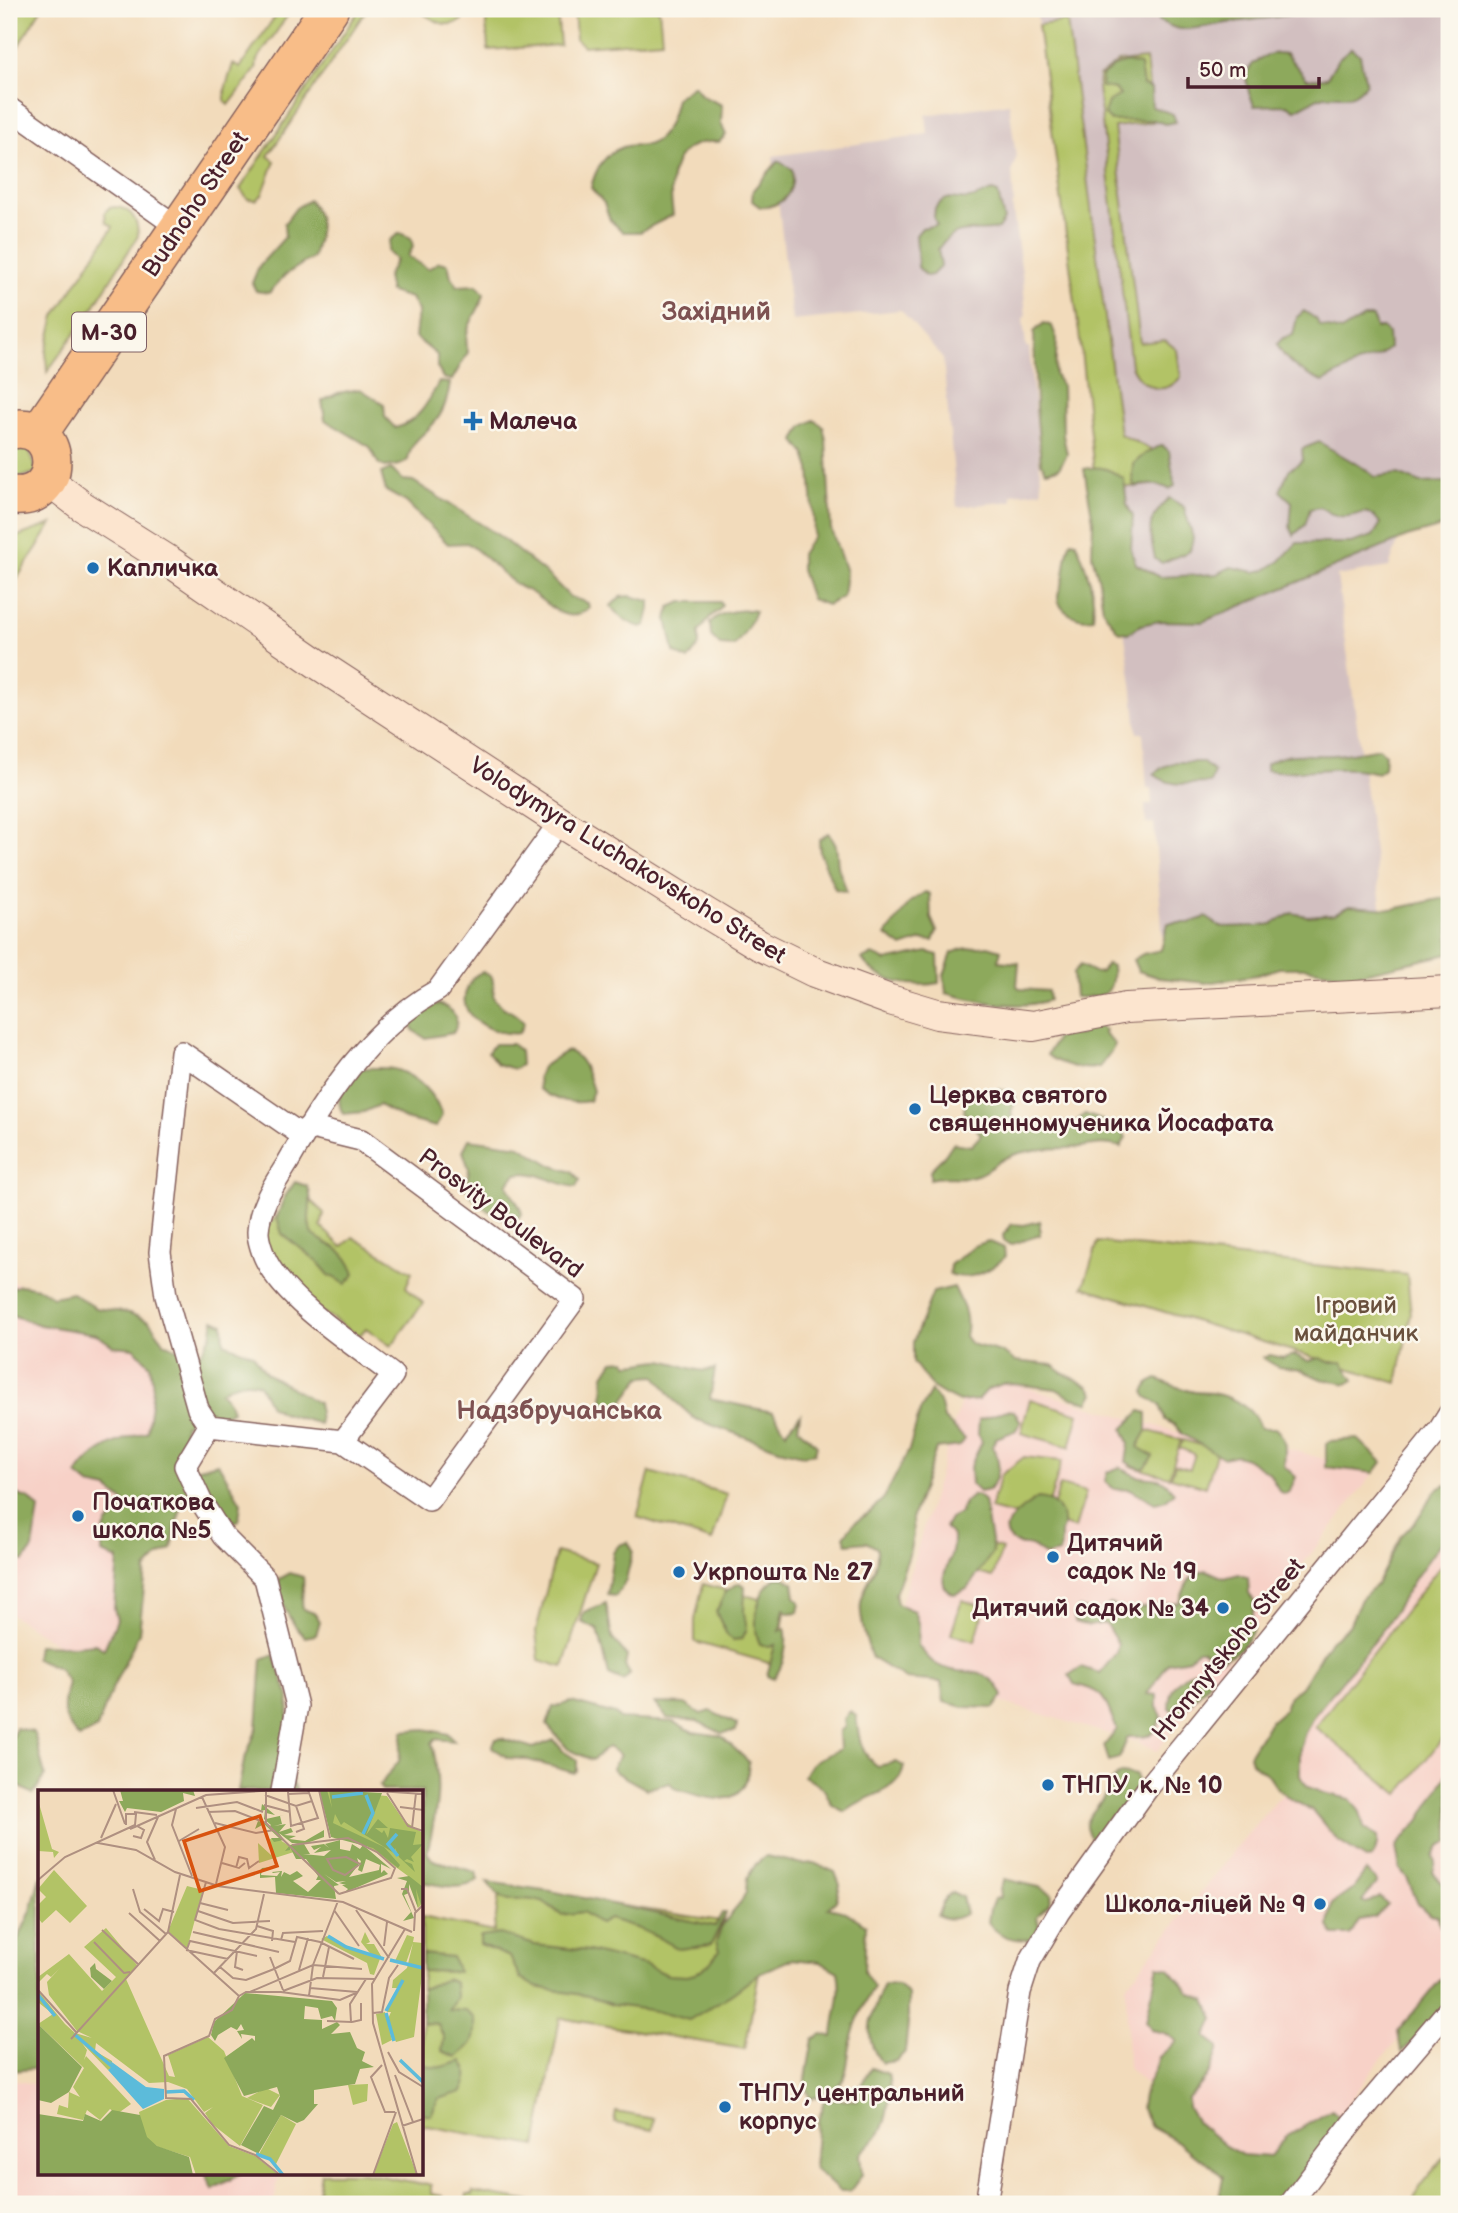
<svg xmlns="http://www.w3.org/2000/svg" width="1458" height="2213" font-family="'Balsamiq Sans',sans-serif">
  <rect width="100%" height="100%" fill="#fbf7ec"/>
  <filter id="ink" filterUnits="userSpaceOnUse"><feTurbulence type="fractalNoise" baseFrequency=".0143" numOctaves="2"/><feDisplacementMap in="SourceGraphic" scale="14" xChannelSelector="R" yChannelSelector="G"/><feConvolveMatrix kernelMatrix="1 2 1 2 8 2 1 2 1" color-interpolation-filters="sRGB"/></filter>
  <filter id="wash" filterUnits="userSpaceOnUse"><feTurbulence type="fractalNoise" baseFrequency=".00686" numOctaves="4" result="noise"/><feDisplacementMap in="SourceGraphic" scale="28" xChannelSelector="R" yChannelSelector="G"/><feGaussianBlur stdDeviation="1.57" result="paint"/><feColorMatrix in="noise" values="0 0 0 0 0 0 0 0 0 0 0 0 0 0 0 0 0 1.4 0 .05"/><feComposite in="paint" operator="in"/></filter>
  <g filter="url(#wash)">
    <rect width="100%" height="100%" fill="#f2dbbb"/>
    <path fill="#f7d1c7" d="M 9,1280 L 139,1332 L 168,1383 L 112,1680 L 9,1613 Z
      M 970,1371 L 1224,1446 L 1228,1432 L 1374,1473 L 1157,1751 L 1138,1743 L 1201,1525 L 1136,1742 L 882,1667 Z
      M 1449,1509 L 1449,1980 L 1374,2068 L 1291,2179 L 1235,2167 L 1128,2068 L 1126,1986 L 1253,1827 L 1289,1787 L 1265,1748 Z
      M 9,2078 L 39,2086 L 37,2093 L 40,2094 L 40,2173 L 279,2173 L 274,2204 L 9,2204 Z"/>
    <path fill="#d2bfc0" d="M 1036,9 L 1449,9 L 1449,497 L 1412,502 L 1389,567 L 1337,576 L 1383,920 L 1163,940 L 1154,823 L 1146,824 L 1145,804 L 1152,804 L 1151,789 L 1147,789 L 1143,733 L 1137,733 L 1133,691 L 1122,616 L 1096,490 L 1079,332 Z
      M 1009,103 L 1016,158 L 1012,170 L 1014,204 L 1012,205 L 1023,280 L 1026,317 L 1023,318 L 1026,347 L 1029,347 L 1042,491 L 1012,494 L 1012,501 L 957,507 L 943,359 L 901,310 L 792,321 L 773,156 L 928,134 L 926,115 Z"/>
    <path fill="#b2c366" stroke="#7e7148" stroke-width="2" d="M 9,9 L 41,9 L 9,61 Z
      M 280,9 L 292,9 L 257,60 L 256,69 L 229,105 L 225,101 L 225,90 L 233,64 L 240,68 Z
      M 360,9 L 367,9 L 268,156 L 275,161 L 262,195 L 256,200 L 248,199 L 240,189 Z
      M 424,9 L 459,9 L 462,20 C 448,29 437,22 424,14 Z
      M 522,9 L 557,9 L 560,45 L 488,50 L 486,21 L 488,14 Z
      M 574,9 L 659,9 L 662,40 L 583,46 L 576,39 Z
      M 1067,21 L 1120,434 L 1158,453 L 1162,484 L 1096,490 L 1079,332 L 1038,25 Z
      M 1146,59 L 1153,122 L 1114,127 L 1140,343 L 1165,340 L 1177,350 L 1181,377 C 1163,398 1141,387 1131,366 L 1098,88 L 1099,76 L 1118,62 Z
      M 116,207 C 132,209 138,221 138,236 L 91,311 L 47,372 L 46,352 L 55,316 L 113,227 L 106,222 L 105,212 L 109,208 Z
      M 9,446 L 28,446 L 37,472 L 9,481 Z
      M 52,524 L 9,591 L 9,545 L 18,536 Z
      M 299,1190 L 324,1213 L 321,1227 L 342,1247 L 353,1237 L 412,1272 L 406,1287 L 423,1303 L 391,1346 L 366,1328 L 359,1336 L 292,1292 L 257,1239 Z
      M 1098,1242 L 1407,1275 L 1411,1314 L 1397,1383 L 1083,1287 Z
      M 1030,1399 L 1079,1414 L 1070,1447 L 1021,1433 Z
      M 1142,1429 L 1181,1440 L 1169,1477 L 1130,1466 Z
      M 1183,1440 L 1217,1450 L 1206,1487 L 1171,1477 L 1175,1465 L 1190,1469 L 1195,1454 L 1179,1448 Z
      M 1024,1457 L 1062,1461 L 1043,1523 L 990,1509 L 1001,1475 Z
      M 650,1472 L 727,1494 L 712,1541 L 637,1517 Z
      M 1060,1485 L 1086,1492 L 1075,1529 L 1049,1520 Z
      M 979,1542 L 1002,1549 L 993,1577 L 969,1571 Z
      M 556,1552 L 596,1563 L 563,1667 L 539,1660 L 536,1631 Z
      M 1449,1555 L 1449,1730 L 1399,1794 L 1315,1727 Z
      M 703,1584 L 786,1606 L 776,1665 L 695,1642 L 695,1620 Z
      M 962,1600 L 985,1607 L 975,1641 L 951,1634 Z
      M 500,1887 L 767,1928 L 745,2049 L 560,2018 L 536,2146 L 422,2125 L 422,1917 L 494,1932 Z
      M 616,2112 L 654,2119 L 652,2130 L 614,2123 Z
      M 1449,2152 L 1449,2200 L 1445,2204 L 1421,2204 L 1414,2199 L 1423,2182 Z
      M 321,2173 L 363,2173 L 428,2185 L 431,2186 L 431,2194 L 443,2196 L 442,2204 L 316,2204 Z
      M 473,2192 L 545,2204 L 465,2204 L 467,2195 L 472,2195 Z"/>
    <path fill="#8da95b" stroke="#6c6443" stroke-width="2" d="M 1158,9 L 1315,9 C 1289,17 1261,18 1234,22 C 1215,24 1199,30 1180,29 C 1173,28 1166,24 1159,21 Z
      M 1351,48 L 1360,55 L 1366,84 C 1350,102 1346,94 1326,96 C 1316,97 1304,106 1295,110 L 1287,105 L 1254,106 C 1252,99 1248,92 1247,84 C 1243,63 1268,50 1286,54 L 1307,79 L 1327,78 L 1338,59 Z
      M 1127,62 L 1140,65 L 1143,85 L 1151,88 L 1152,107 L 1173,114 L 1176,122 L 1165,124 L 1154,120 L 1111,121 L 1104,114 L 1108,102 L 1120,95 L 1115,89 L 1101,87 L 1102,76 L 1114,66 Z
      M 694,85 L 702,96 L 722,105 L 721,123 L 726,135 L 719,142 C 672,139 667,177 673,215 L 640,232 L 623,232 L 610,220 L 604,203 L 591,188 C 595,169 604,154 623,147 C 637,142 644,151 659,138 C 669,129 673,111 676,98 Z
      M 778,161 L 792,169 C 795,193 783,207 760,207 L 752,201 L 753,190 Z
      M 992,191 L 998,193 L 1004,220 L 998,229 C 971,234 956,224 938,249 L 941,266 L 932,275 L 926,276 L 918,267 L 917,247 L 916,235 L 922,228 L 937,225 L 934,218 L 935,208 C 951,191 953,202 970,199 C 977,198 986,193 992,191 Z
      M 309,200 C 326,222 319,233 313,257 L 285,275 L 269,293 L 256,291 L 252,283 L 259,266 L 285,237 L 284,224 L 296,208 Z
      M 400,233 L 411,238 L 413,247 L 408,256 L 428,269 L 439,262 L 448,264 L 451,277 L 458,286 L 477,285 L 484,294 C 478,317 461,326 468,352 L 452,380 L 443,378 L 437,367 L 437,355 L 415,337 L 418,311 L 411,298 L 390,292 L 387,277 L 396,260 L 388,252 L 390,240 Z
      M 1304,311 L 1316,319 L 1320,326 L 1341,331 L 1364,317 L 1373,317 L 1376,328 L 1383,328 L 1388,333 L 1389,348 L 1379,356 L 1361,362 L 1323,382 C 1303,373 1286,364 1277,344 L 1283,338 L 1293,335 L 1297,317 Z
      M 1044,323 L 1052,326 L 1057,339 L 1055,375 L 1062,386 L 1063,435 L 1067,454 L 1059,468 L 1046,471 L 1041,463 L 1036,408 L 1034,332 Z
      M 439,382 L 450,383 C 448,398 444,413 433,424 C 421,438 411,440 408,460 L 400,465 L 385,467 L 378,463 L 370,447 L 325,420 L 322,401 L 338,393 L 360,389 L 384,404 L 385,417 L 395,428 C 419,422 428,402 439,382 Z
      M 814,420 L 823,426 L 826,440 L 831,529 L 846,572 L 843,597 L 827,605 L 811,599 L 801,570 L 801,554 L 813,536 L 814,523 L 810,469 L 805,454 L 795,441 L 802,427 Z
      M 1319,442 L 1365,469 L 1375,477 L 1398,474 L 1421,483 L 1449,482 L 1449,525 L 1407,537 L 1202,622 L 1159,621 L 1141,625 L 1128,633 L 1118,631 L 1103,610 L 1099,581 L 1092,555 L 1093,521 L 1084,469 C 1101,465 1110,469 1124,479 L 1127,505 L 1133,516 L 1131,550 L 1136,564 L 1160,577 L 1217,574 L 1231,567 L 1255,572 L 1265,570 L 1280,561 L 1297,543 L 1351,543 L 1373,536 L 1381,523 C 1364,507 1367,513 1349,516 C 1337,518 1329,513 1320,507 L 1310,509 L 1305,525 L 1294,535 L 1290,527 L 1292,502 L 1280,491 L 1289,470 L 1303,460 L 1302,449 Z
      M 1162,445 L 1169,451 L 1175,486 L 1169,489 C 1158,483 1146,484 1134,487 L 1132,476 L 1133,464 L 1146,453 Z
      M 391,469 L 403,480 L 413,481 L 498,535 L 549,576 L 570,597 L 588,603 L 589,608 C 567,627 550,605 532,593 C 526,589 518,587 513,582 C 497,570 484,554 467,543 L 448,544 L 406,502 L 386,491 L 381,473 Z
      M 1169,498 L 1184,507 L 1193,538 L 1190,551 L 1162,563 L 1155,559 C 1149,528 1145,523 1169,498 Z
      M 1071,541 L 1076,542 C 1086,566 1096,593 1093,618 C 1079,621 1059,613 1058,597 C 1058,591 1062,586 1063,580 C 1066,567 1065,555 1071,541 Z
      M 630,596 L 650,601 L 650,609 L 646,625 L 641,627 C 628,623 619,618 611,606 L 620,597 Z
      M 682,602 L 720,602 L 722,605 L 719,610 L 710,617 L 699,632 L 699,645 L 688,660 L 674,652 L 667,619 L 670,607 Z
      M 749,610 L 755,611 C 750,625 744,635 734,646 L 720,645 L 711,636 L 710,623 C 720,611 734,611 749,610 Z
      M 1379,748 L 1385,754 L 1384,768 L 1377,773 C 1341,762 1303,776 1266,770 L 1266,764 C 1293,749 1305,757 1333,755 C 1349,754 1364,751 1379,748 Z
      M 1176,762 L 1202,762 L 1214,772 L 1210,783 C 1190,783 1170,788 1154,774 L 1163,767 Z
      M 828,833 C 841,846 835,857 839,870 C 842,879 845,883 846,892 L 835,889 L 820,853 L 819,840 Z
      M 925,892 L 930,894 L 931,918 L 937,931 L 933,941 L 922,940 L 902,947 L 886,935 L 910,902 Z
      M 1449,897 L 1449,954 L 1350,976 L 1307,968 L 1279,968 L 1257,975 L 1206,983 L 1160,978 L 1138,971 L 1133,960 L 1143,954 L 1161,950 L 1168,923 L 1189,923 L 1206,917 L 1221,927 L 1258,926 L 1272,924 L 1292,913 L 1307,916 L 1334,914 L 1349,906 L 1393,909 Z
      M 988,946 L 1001,950 L 998,961 L 1019,963 L 1017,986 L 1021,989 L 1048,991 L 1049,1000 C 1020,1011 975,1001 946,993 L 944,975 L 952,953 L 962,949 Z
      M 927,952 L 938,955 L 939,983 C 913,988 878,983 862,959 L 873,955 L 886,961 Z
      M 1107,964 L 1112,966 C 1115,996 1103,998 1075,997 L 1073,973 L 1080,965 L 1096,973 L 1101,972 Z
      M 483,972 L 492,977 L 494,987 L 493,997 C 505,1014 512,1007 524,1023 L 519,1033 C 495,1037 452,1016 468,987 C 472,978 474,975 483,972 Z
      M 439,1004 C 454,1009 461,1020 453,1033 L 425,1038 L 414,1031 L 409,1021 L 427,1006 Z
      M 1096,1025 L 1105,1030 L 1104,1034 L 1115,1044 C 1112,1053 1105,1057 1101,1066 C 1087,1073 1059,1064 1047,1055 L 1057,1038 L 1064,1035 L 1079,1035 Z
      M 494,1044 L 512,1044 L 520,1051 L 521,1065 L 514,1069 L 497,1064 L 488,1052 Z
      M 568,1051 C 584,1057 588,1076 593,1091 L 589,1101 C 570,1105 554,1100 539,1089 L 538,1077 L 542,1067 C 549,1063 562,1052 568,1051 Z
      M 359,1068 C 370,1069 387,1066 397,1070 C 418,1077 434,1094 442,1115 L 436,1127 L 405,1119 L 379,1105 L 364,1112 L 343,1114 C 332,1093 347,1084 359,1068 Z
      M 998,1089 L 1011,1092 L 1016,1097 L 1011,1113 L 1013,1121 L 1022,1123 L 1031,1131 C 1053,1126 1049,1120 1073,1124 L 1085,1114 L 1117,1126 L 1126,1137 L 1121,1147 C 1095,1140 1091,1148 1068,1148 C 1049,1148 1029,1149 1010,1156 C 998,1160 989,1171 977,1175 C 962,1181 945,1174 930,1179 L 930,1170 L 945,1155 L 953,1143 L 971,1146 L 981,1135 L 964,1112 L 966,1096 L 974,1094 L 986,1098 Z
      M 469,1139 L 520,1146 L 553,1166 L 572,1172 L 580,1180 L 576,1187 C 552,1184 541,1170 516,1174 L 507,1184 C 511,1195 519,1202 522,1214 L 514,1222 C 493,1216 479,1206 466,1189 L 469,1169 L 463,1151 Z
      M 295,1182 L 307,1186 C 316,1200 303,1219 313,1234 C 316,1238 322,1240 326,1243 C 342,1250 349,1258 355,1274 L 346,1284 L 329,1275 L 317,1261 L 282,1234 L 277,1217 L 284,1198 Z
      M 1040,1221 L 1040,1235 L 1010,1245 L 1004,1241 L 1003,1235 L 1012,1224 L 1024,1225 Z
      M 988,1241 L 1004,1248 L 1005,1257 C 990,1271 970,1282 949,1274 L 950,1265 L 974,1246 Z
      M 20,1285 L 39,1288 L 53,1297 L 72,1293 L 96,1308 L 129,1313 L 149,1321 L 165,1343 L 184,1352 L 201,1352 L 211,1336 L 214,1320 L 223,1324 L 224,1343 L 253,1354 L 266,1373 L 318,1403 L 320,1424 L 282,1413 L 270,1406 L 259,1384 C 245,1379 233,1384 220,1392 L 229,1401 L 232,1411 L 222,1416 L 200,1415 L 184,1425 L 185,1455 L 194,1469 L 218,1463 L 241,1503 L 239,1520 L 234,1522 L 211,1494 L 196,1498 L 182,1506 L 176,1525 L 172,1549 L 159,1556 L 146,1570 L 139,1633 L 112,1689 L 97,1728 L 79,1738 C 60,1717 62,1709 68,1682 L 58,1668 L 35,1658 L 37,1645 L 74,1646 L 95,1644 L 104,1649 L 117,1620 L 114,1608 L 118,1559 L 102,1553 C 102,1531 103,1521 124,1511 L 124,1502 L 108,1489 L 89,1485 L 77,1475 C 93,1448 119,1440 147,1432 L 153,1389 L 150,1365 L 134,1348 L 113,1346 L 96,1334 L 40,1325 L 9,1314 L 9,1289 Z
      M 954,1287 C 962,1304 970,1316 965,1336 L 971,1344 L 1001,1352 L 1015,1361 L 1052,1365 L 1063,1373 L 1089,1386 L 1094,1393 L 1089,1402 L 1072,1398 L 1056,1389 L 1005,1383 L 988,1389 L 978,1400 L 959,1402 L 945,1395 L 932,1387 L 913,1362 L 913,1342 L 933,1292 Z
      M 1270,1355 L 1283,1358 L 1295,1355 L 1308,1361 L 1320,1358 L 1329,1362 L 1342,1362 L 1354,1380 L 1347,1384 L 1321,1379 L 1301,1370 L 1278,1367 L 1263,1358 Z
      M 626,1360 L 628,1364 C 640,1364 652,1360 661,1360 C 679,1362 698,1375 715,1369 L 710,1399 L 773,1412 L 786,1432 L 800,1415 L 798,1428 L 817,1445 L 815,1453 L 803,1455 L 779,1449 L 695,1419 L 676,1402 L 656,1376 L 641,1377 L 619,1407 L 603,1405 L 604,1375 L 613,1361 Z
      M 1157,1379 C 1170,1384 1182,1390 1195,1392 C 1201,1393 1207,1392 1212,1393 C 1233,1397 1254,1408 1260,1428 L 1275,1428 C 1288,1439 1285,1451 1284,1466 L 1296,1477 L 1290,1491 L 1285,1494 L 1280,1492 L 1269,1473 L 1246,1458 L 1236,1455 L 1224,1458 L 1182,1434 L 1175,1425 L 1165,1420 L 1160,1405 L 1147,1397 L 1144,1392 L 1149,1383 Z
      M 931,1391 L 941,1405 L 944,1419 L 965,1439 L 960,1446 L 936,1449 L 912,1519 L 913,1535 L 909,1555 L 895,1594 L 897,1604 L 914,1611 L 919,1626 L 918,1645 C 922,1650 927,1658 933,1662 C 959,1681 987,1659 1003,1696 L 994,1708 L 964,1707 L 944,1702 L 941,1682 L 906,1679 L 872,1658 C 867,1646 859,1615 861,1603 C 864,1583 879,1570 877,1548 L 866,1542 L 847,1544 L 844,1536 L 854,1523 L 871,1511 L 884,1498 L 909,1450 L 920,1411 Z
      M 1007,1410 L 1014,1411 L 1021,1422 L 1015,1431 L 996,1438 L 992,1446 C 1002,1463 1000,1475 989,1490 L 979,1492 L 971,1484 L 970,1467 L 982,1442 L 978,1434 L 979,1420 Z
      M 1141,1411 L 1147,1413 L 1147,1431 L 1138,1447 L 1153,1456 L 1146,1467 L 1141,1469 L 1126,1462 L 1129,1443 L 1123,1429 Z
      M 1358,1439 L 1382,1462 L 1374,1473 L 1326,1467 L 1326,1444 L 1330,1441 Z
      M 1120,1467 C 1125,1470 1131,1474 1136,1476 C 1158,1481 1157,1472 1174,1492 L 1166,1500 L 1155,1503 L 1132,1490 L 1114,1489 L 1105,1481 L 1107,1472 Z
      M 1446,1485 L 1449,1487 L 1449,1531 L 1416,1577 L 1385,1627 L 1313,1717 L 1305,1733 L 1300,1748 L 1300,1776 L 1308,1787 L 1323,1793 L 1350,1799 L 1360,1812 L 1364,1828 L 1377,1837 C 1378,1845 1376,1851 1372,1858 L 1366,1859 L 1338,1841 L 1312,1810 L 1290,1799 L 1277,1788 L 1268,1775 L 1251,1762 L 1249,1755 L 1269,1723 L 1285,1709 L 1289,1697 L 1301,1687 L 1330,1641 L 1349,1626 L 1361,1599 L 1376,1585 L 1402,1535 L 1416,1521 L 1436,1490 Z
      M 16,1494 L 30,1499 L 39,1509 L 33,1549 L 24,1561 L 9,1558 L 9,1495 Z
      M 973,1495 L 979,1496 L 984,1501 L 993,1552 L 967,1589 L 955,1594 C 934,1587 947,1569 951,1555 C 953,1549 953,1543 953,1537 L 945,1527 L 950,1518 L 960,1513 L 965,1502 Z
      M 1038,1498 C 1052,1499 1064,1510 1063,1525 C 1062,1535 1061,1526 1061,1536 C 1061,1543 1062,1546 1059,1553 L 1046,1556 C 1041,1553 1036,1548 1031,1546 C 1026,1544 1021,1546 1015,1543 C 991,1528 1024,1507 1038,1498 Z
      M 628,1542 L 633,1551 L 626,1580 L 616,1596 L 607,1595 L 613,1553 L 619,1545 Z
      M 1206,1570 L 1224,1578 L 1239,1574 L 1248,1578 L 1249,1594 L 1255,1602 L 1251,1624 L 1254,1628 C 1246,1645 1233,1659 1214,1660 L 1202,1650 L 1197,1650 L 1189,1659 L 1168,1663 L 1147,1694 L 1157,1695 L 1157,1707 L 1162,1716 C 1153,1739 1152,1736 1128,1737 L 1119,1758 L 1109,1761 L 1104,1746 L 1117,1729 C 1103,1700 1110,1693 1074,1684 L 1069,1675 L 1081,1667 L 1100,1673 L 1116,1653 L 1118,1644 L 1105,1623 L 1089,1626 L 1075,1622 L 1074,1616 L 1079,1608 L 1099,1614 L 1110,1604 L 1129,1611 C 1145,1604 1161,1606 1179,1603 C 1185,1587 1188,1574 1206,1570 Z
      M 290,1573 L 303,1577 C 305,1588 300,1597 303,1609 L 314,1613 L 320,1621 L 316,1635 L 305,1637 C 289,1621 279,1602 279,1579 Z
      M 777,1578 L 785,1578 L 793,1583 L 795,1597 L 800,1602 L 798,1612 L 788,1613 L 784,1609 L 780,1631 L 785,1628 C 789,1642 783,1669 773,1679 L 767,1676 L 775,1645 L 770,1647 L 760,1644 C 751,1627 757,1586 777,1578 Z
      M 739,1583 L 745,1586 L 744,1613 L 747,1629 L 742,1639 L 733,1640 L 727,1635 L 716,1612 L 726,1591 Z
      M 606,1603 L 612,1637 L 627,1656 L 625,1666 L 630,1674 L 623,1681 L 609,1675 L 598,1630 L 581,1622 L 584,1612 Z
      M 274,1654 L 289,1697 L 286,1768 L 297,1791 L 238,1791 L 244,1761 L 257,1728 L 262,1659 Z
      M 1194,1670 L 1210,1679 L 1208,1684 L 1182,1712 L 1178,1714 L 1169,1708 C 1169,1689 1177,1680 1194,1670 Z
      M 571,1702 L 615,1714 L 620,1719 L 674,1722 L 693,1732 L 721,1736 L 749,1762 C 748,1769 748,1778 745,1784 C 732,1811 694,1794 674,1788 L 670,1783 L 646,1789 L 615,1772 L 612,1768 L 620,1755 L 608,1747 L 592,1760 L 568,1749 L 547,1725 L 553,1707 Z
      M 655,1703 L 685,1704 L 701,1714 L 710,1711 L 737,1724 L 736,1731 L 721,1733 L 697,1721 L 667,1718 Z
      M 850,1711 L 856,1715 C 858,1733 860,1756 878,1766 L 896,1762 L 904,1766 C 900,1795 862,1794 845,1812 L 832,1805 L 824,1789 L 804,1776 C 814,1755 823,1759 840,1749 L 839,1731 L 845,1727 L 844,1719 Z
      M 16,1728 L 34,1732 L 45,1776 L 33,1794 L 13,1783 L 10,1779 L 16,1761 L 10,1741 Z
      M 425,1729 L 448,1734 L 455,1741 L 435,1739 L 432,1743 C 442,1787 437,1810 427,1853 L 433,1860 L 476,1872 L 478,1880 C 462,1892 440,1885 422,1882 L 422,1791 L 383,1791 L 379,1786 L 399,1761 L 403,1731 Z
      M 501,1738 L 533,1748 L 554,1740 L 563,1751 L 577,1760 L 577,1770 L 574,1773 L 525,1759 L 508,1758 L 492,1747 L 496,1739 Z
      M 1449,1771 L 1449,1842 L 1439,1847 L 1433,1857 L 1436,1861 L 1433,1872 L 1443,1885 L 1449,1887 L 1449,1932 L 1440,1926 L 1438,1916 L 1430,1915 L 1418,1904 L 1407,1878 L 1400,1869 L 1396,1847 L 1419,1821 Z
      M 1121,1773 L 1136,1775 L 1140,1791 L 1096,1843 C 1076,1824 1090,1817 1101,1801 C 1109,1790 1109,1780 1121,1773 Z
      M 766,1856 L 802,1864 L 814,1863 L 835,1872 L 840,1885 L 836,1901 L 828,1908 L 846,1912 L 866,1925 L 864,1972 L 874,1987 C 864,2003 856,2020 852,2037 C 843,2074 854,2085 810,2099 L 805,2084 L 813,2039 L 822,2034 L 833,2037 C 834,2014 843,1995 838,1972 L 820,1962 L 792,1959 L 761,1972 L 732,1994 L 689,2020 L 650,2010 L 612,2005 L 588,1996 L 536,1987 L 520,1978 L 510,1957 L 480,1945 L 480,1937 L 500,1934 L 535,1945 L 589,1951 L 646,1965 L 668,1975 L 686,1976 L 695,1974 L 710,1963 L 719,1951 L 716,1942 L 722,1925 L 740,1904 L 746,1892 L 747,1878 L 756,1864 Z
      M 1366,1871 L 1374,1878 L 1376,1883 L 1362,1901 L 1366,1904 L 1380,1896 L 1387,1904 L 1375,1917 L 1359,1920 L 1350,1935 L 1334,1935 L 1329,1926 L 1332,1904 L 1353,1889 Z
      M 40,1876 L 40,2063 L 33,2069 L 11,2071 L 9,2059 L 9,1959 L 31,1911 Z
      M 1004,1879 L 1039,1887 L 1052,1894 L 1050,1903 L 1037,1916 L 1039,1926 L 1034,1939 C 1015,1942 999,1937 988,1922 L 990,1909 L 994,1899 L 1001,1898 L 1000,1888 Z
      M 487,1882 L 551,1891 L 715,1926 L 722,1913 L 726,1913 L 711,1945 L 679,1949 C 656,1935 635,1926 609,1919 L 600,1924 L 583,1912 L 561,1915 C 555,1910 549,1904 542,1902 C 512,1892 511,1914 487,1882 Z
      M 952,1892 L 962,1897 L 966,1913 C 956,1920 948,1920 937,1915 L 946,1897 Z
      M 422,1954 L 452,1957 L 458,1972 L 422,1971 Z
      M 1158,1966 L 1169,1969 L 1190,1993 L 1206,2000 L 1214,2019 L 1206,2037 L 1219,2047 C 1213,2070 1205,2082 1188,2098 L 1188,2108 L 1197,2122 L 1225,2146 L 1242,2155 L 1270,2157 L 1286,2137 L 1332,2110 L 1344,2121 L 1281,2204 L 1218,2204 L 1223,2177 L 1211,2165 L 1191,2153 L 1177,2141 L 1151,2127 L 1141,2107 L 1143,2095 L 1155,2069 L 1159,2057 L 1177,2041 L 1165,2033 L 1152,2030 L 1146,2021 Z
      M 1449,1969 L 1449,2012 L 1401,2052 L 1398,2031 Z
      M 446,1979 L 455,1983 L 456,1997 L 449,2010 L 466,2011 L 475,2018 C 476,2040 475,2044 456,2057 L 442,2051 L 444,2038 L 438,2024 L 422,2023 L 422,1989 Z
      M 884,1984 L 898,1985 L 908,1994 L 908,2023 L 905,2052 L 896,2061 L 882,2063 C 860,2036 872,2012 884,1984 Z
      M 462,2061 C 470,2072 468,2080 462,2092 L 438,2099 L 431,2115 L 422,2113 L 422,2063 C 437,2072 447,2065 462,2061 Z
      M 871,2068 L 888,2074 C 892,2089 888,2121 879,2134 C 875,2141 865,2147 860,2154 L 862,2175 L 850,2191 L 839,2191 L 814,2168 L 818,2120 L 824,2100 L 857,2100 L 861,2085 Z
      M 205,2173 L 242,2173 L 213,2189 Z"/>
  </g>
  <g filter="url(#ink)">
    <g fill="none" stroke-linecap="round" stroke-linejoin="round">
      <defs>
        <path id="street" d="M 9,108 L 179,228
          M 209,1426 L 198,1409 L 166,1296 L 160,1252 L 181,1052 L 303,1136
          M 343,1441 L 393,1375 C 356,1346 288,1303 267,1262 C 263,1255 258,1240 258,1232 C 259,1206 274,1185 287,1164 C 324,1099 371,1026 438,990 L 560,822
          M 282,1791 L 297,1706 L 265,1578 L 223,1536 L 202,1503 L 185,1466 L 209,1426 L 343,1441 L 429,1500 L 575,1299 L 361,1140 L 308,1127
          M 986,2204 L 1020,1992 L 1030,1961 L 1059,1912 L 1147,1789 L 1439,1430 L 1449,1414
          M 1290,2204 L 1353,2122 L 1449,2009"/>
        <path id="secondary" d="M 48,480 L 82,506 L 169,561 L 318,664 L 560,822 L 706,913 L 759,945 L 814,972 L 890,1000 L 937,1014 L 1033,1026 L 1126,1008 L 1449,991"/>
        <path id="highway" d="M 9,430 C 64,417 67,505 9,495
          M 38,434 L 329,9"/>
      </defs>
      <use href="#street" stroke="#85615d" stroke-width="24"/>
      <use href="#secondary" stroke="#85615d" stroke-width="32"/>
      <use href="#highway" stroke="#85615d" stroke-width="41"/>
      <use href="#street" stroke="#fff" stroke-width="21"/>
      <use href="#secondary" stroke="#fce5cf" stroke-width="30"/>
      <use href="#highway" stroke="#f8bd88" stroke-width="38"/>
    </g>
  </g>
  <g fill="#1f6fb2" stroke="#fbf7ec" stroke-width="2.5">
    <path d="M469.5 410.5h7v7h7v7h-7v7h-7v-7h-7v-7h7z"/>
    <circle cx="93" cy="568" r="7"/>
    <circle cx="915" cy="1109" r="7"/>
    <circle cx="78" cy="1516" r="7"/>
    <circle cx="1053" cy="1557" r="7"/>
    <circle cx="679" cy="1572" r="7"/>
    <circle cx="1223" cy="1608" r="7"/>
    <circle cx="1048" cy="1785" r="7"/>
    <circle cx="1320" cy="1904" r="7"/>
    <circle cx="725" cy="2107" r="7"/>
  </g>
  <g text-anchor="middle" stroke-width="5" stroke-linejoin="round" paint-order="stroke">
    <rect fill="#fbf7ec" stroke="#7f6065" stroke-width="2" x="72" y="312.5" width="74" height="39" rx="5"/>
    <g font-size="23" font-weight="bold" fill="#4a1f2b">
      <text x="109" y="340">М-30</text>
    </g>
    <g font-size="24" fill="#4a1f2b" stroke="#fbf7ec">
      <text transform="translate(195 204) rotate(-56)" y="8">Budnoho Street</text>
      <text transform="translate(628 860) rotate(32)" y="8">Volodymyra Luchakovskoho Street</text>
      <text transform="translate(501 1213) rotate(37)" y="8">Prosvity Boulevard</text>
      <text transform="translate(1228 1649) rotate(-51)" y="8">Hromnytskoho Street</text>
    </g>
    <g font-size="24" font-weight="bold" fill="#4a1f2b" stroke="#fbf7ec" text-anchor="start">
      <text x="489" y="429">Малеча</text>
      <text x="107" y="576">Капличка</text>
      <text x="929" y="1103">Церква святого<tspan x="929" dy="28">священномученика Йосафата</tspan></text>
      <text x="92" y="1510">Початкова<tspan x="92" dy="28">школа №5</tspan></text>
      <text x="1067" y="1551">Дитячий<tspan x="1067" dy="28">садок № 19</tspan></text>
      <text x="693" y="1580">Укрпошта № 27</text>
      <text x="1209" y="1616" text-anchor="end">Дитячий садок № 34</text>
      <text x="1062" y="1793">ТНПУ, к. № 10</text>
      <text x="1306" y="1912" text-anchor="end">Школа-ліцей № 9</text>
      <text x="739" y="2101">ТНПУ, центральний<tspan x="739" dy="28">корпус</tspan></text>
    </g>
    <g font-size="24" fill="#69503d" stroke="#fbf7ec">
      <text x="1356" y="1313">Ігровий<tspan x="1356" dy="28">майданчик</tspan></text>
    </g>
    <g font-size="26" font-weight="bold" fill="#7e5252" stroke="#fbf7ec">
      <text x="716" y="320">Західний</text>
      <text x="559" y="1419">Надзбручанська</text>
    </g>
  </g>
  <g transform="translate(38 1790)">
    <rect width="385" height="385" fill="#f2dbbb"/>
    <path d="M 282,0 L 349,6 L 366,31 L 385,43 L 385,113 L 380,118 L 370,86 L 325,53 L 296,48 ZM 0,10 L 14,59 L 21,62 L 16,68 L 15,62 L 0,61 ZM 239,48 L 259,61 L 221,73 L 220,53 L 233,65 L 232,49 ZM 16,80 L 49,116 L 32,133 L 18,120 L 4,133 L 0,128 L 0,115 L 8,107 L 0,99 ZM 149,96 L 165,100 L 149,159 L 130,141 ZM 68,138 L 99,175 L 88,189 L 131,286 L 137,287 L 130,265 L 170,247 L 186,261 L 204,306 L 225,315 L 202,356 L 174,334 L 167,323 L 175,317 L 166,322 L 149,299 L 130,292 L 111,293 L 58,253 L 57,261 L 74,271 L 74,278 L 70,280 L 44,253 L 49,260 L 46,270 L 48,266 L 93,314 L 79,324 L 72,319 L 62,330 L 49,320 L 45,330 L 19,324 L 21,315 L 30,318 L 31,302 L 42,307 L 35,297 L 46,278 L 0,234 L 15,224 L 1,213 L 0,201 L 27,234 L 37,243 L 54,248 L 39,241 L 11,205 L 9,192 L 22,178 L 13,187 L 9,184 L 1,192 L 0,187 L 31,164 L 64,201 L 78,187 L 46,157 ZM 327,142 L 332,152 L 328,154 L 336,154 L 343,166 L 336,185 L 332,184 L 329,173 L 283,149 L 289,146 L 309,158 L 335,167 L 323,152 ZM 369,145 L 376,147 L 375,152 L 385,153 L 385,178 L 376,247 L 358,252 L 349,231 L 353,222 L 349,222 L 361,198 L 354,198 L 355,190 L 369,178 L 375,153 L 368,173 L 357,171 ZM 347,222 L 354,250 L 344,255 L 338,224 ZM 330,294 L 329,311 L 315,315 L 310,295 ZM 228,298 L 242,305 L 233,317 L 209,308 ZM 149,308 L 191,356 L 217,366 L 241,385 L 158,385 L 152,367 L 120,357 L 105,345 L 101,322 L 128,310 ZM 243,325 L 258,334 L 238,374 L 221,364 ZM 359,332 L 379,385 L 335,385 L 355,334 Z" fill="#b2c366"/>
    <path d="M 82,0 L 155,0 L 157,6 L 145,3 L 146,11 L 123,22 L 89,18 L 87,22 L 81,11 L 85,11 ZM 281,0 L 289,0 L 294,18 L 291,0 L 344,3 L 328,45 L 340,29 L 350,38 L 337,38 L 344,43 L 346,40 L 350,48 L 352,38 L 378,42 L 375,55 L 385,54 L 373,67 L 376,72 L 369,69 L 366,71 L 374,74 L 377,82 L 361,67 L 357,58 L 356,63 L 306,32 L 303,35 L 297,24 L 295,33 L 346,57 L 362,75 L 360,78 L 335,58 L 293,47 ZM 224,14 L 237,25 L 228,23 L 228,29 L 246,25 L 242,26 L 244,34 L 236,36 L 248,34 L 241,42 L 253,38 L 255,42 L 246,45 L 258,46 L 251,49 L 267,51 L 286,40 L 286,47 L 266,54 L 272,64 L 265,64 L 286,66 L 293,60 L 276,63 L 283,57 L 276,60 L 273,56 L 286,54 L 291,58 L 287,54 L 302,50 L 302,59 L 312,61 L 314,54 L 322,59 L 325,55 L 353,79 L 343,74 L 343,83 L 346,80 L 350,84 L 306,103 L 310,99 L 304,95 L 308,95 L 301,93 L 308,91 L 298,92 L 286,84 L 301,95 L 296,96 L 298,109 L 238,103 L 237,87 L 222,88 L 222,81 L 224,78 L 234,77 L 224,80 L 223,85 L 239,86 L 242,82 L 235,83 L 234,82 L 244,81 L 243,87 L 246,82 L 252,85 L 259,81 L 265,86 L 255,91 L 270,102 L 283,90 L 278,90 L 280,86 L 268,69 L 258,69 L 252,57 L 252,60 L 247,61 L 252,55 L 260,53 L 254,53 L 241,43 L 246,50 L 236,52 L 233,48 L 241,48 L 226,34 L 217,39 L 220,31 L 227,33 L 231,37 L 233,35 L 226,29 L 227,20 L 223,21 ZM 319,68 L 323,71 L 320,80 L 324,82 L 328,69 L 342,75 L 341,80 L 311,87 L 321,74 ZM 371,86 L 385,97 L 385,112 L 383,115 L 378,99 L 380,118 L 371,94 L 371,103 L 366,105 L 376,128 L 365,131 L 373,122 L 364,104 L 369,91 L 359,88 ZM 57,173 L 58,179 L 74,191 L 66,199 L 53,187 L 52,178 ZM 207,203 L 294,211 L 299,218 L 297,231 L 294,226 L 283,229 L 280,218 L 267,216 L 266,229 L 284,230 L 284,239 L 299,232 L 302,235 L 293,244 L 312,242 L 319,258 L 327,262 L 324,271 L 336,277 L 322,279 L 317,294 L 276,300 L 276,314 L 280,314 L 266,330 L 259,333 L 243,325 L 220,364 L 232,369 L 245,385 L 233,370 L 203,355 L 226,316 L 235,320 L 242,306 L 239,297 L 206,306 L 186,268 L 214,248 L 217,251 L 217,246 L 203,244 L 204,249 L 199,241 L 206,240 L 203,234 L 199,240 L 193,237 L 180,245 L 177,251 L 173,245 L 176,232 ZM 0,234 L 44,277 L 31,302 L 13,313 L 0,310 ZM 74,320 L 102,325 L 109,347 L 119,356 L 151,367 L 155,385 L 0,385 L 0,324 L 45,331 L 47,324 L 63,331 Z" fill="#8da95b" fill-rule="evenodd"/>
    <path d="M 71,270 L 108,297 L 126,299 L 126,309 L 105,319 L 70,280 L 75,276 Z" fill="#5cbbda"/>
    <path fill="none" stroke="#5cbbda" stroke-width="3.5" d="M 294,7 L 325,3M 325,44 L 335,23 L 328,5M 359,44 L 350,54 L 360,66M 290,146 L 308,157 L 346,169M 352,170 L 385,178M 0,205 L 17,226M 348,221 L 365,190M 348,223 L 356,251M 36,244 L 77,279M 362,270 L 385,292M 128,302 L 146,301 L 156,310M 218,364 L 232,369 L 245,385"/>
    <path fill="none" stroke="#af9081" stroke-width="2" d="M 75,0 L 87,34M 228,0 L 228,33 L 301,104M 281,0 L 292,48M 325,0 L 385,4M 250,2 L 253,36 L 280,28 L 270,0M 349,3 L 370,36 L 385,41M 250,4 L 271,3M 227,5 L 258,16 L 274,11M 164,7 L 187,57 L 178,94M 226,15 L 252,22M 362,17 L 385,20M 158,18 L 199,12 L 225,22M 138,19 L 134,35 L 154,86M 96,22 L 119,25M 170,22 L 197,21 L 228,33M 177,33 L 218,43 L 236,40M 99,36 L 168,5 L 237,0M 374,38 L 378,3M 92,39 L 99,36 L 106,40 L 103,48 L 95,46M 258,42 L 266,39 L 258,16M 63,48 L 78,14M 141,51 L 161,39M 60,53 L 98,60 L 137,82 L 177,95M 254,55 L 310,48 L 339,62 L 357,78 L 353,88 L 301,104M 308,67 L 322,74 L 307,85 L 295,80 L 289,69 ZM 117,70 L 109,52 L 120,27M 184,73 L 201,78 L 207,73M 198,78 L 201,67 L 209,69 L 211,78 L 221,71M 0,90 L 27,67 L 97,35 L 98,24 L 88,24 L 88,35M 168,92 L 157,130 L 181,139 L 257,152M 179,96 L 305,112 L 374,142M 95,99 L 102,122 L 128,144M 363,99 L 369,99 L 378,122M 162,113 L 190,120M 106,119 L 121,131 L 125,119 L 136,122M 296,120 L 321,156M 318,120 L 351,168M 160,121 L 195,133M 91,123 L 122,151M 195,133 L 232,131M 219,136 L 235,141 L 234,151M 367,139 L 334,194 L 335,233 L 379,385M 64,140 L 101,175M 376,141 L 377,123 L 385,115M 130,142 L 201,206M 155,142 L 241,162M 243,150 L 245,143 L 285,141M 56,152 L 86,183 L 92,182M 346,156 L 349,132M 149,159 L 152,151 L 219,166M 148,160 L 190,169M 199,161 L 197,177 L 205,180M 232,167 L 245,200M 275,175 L 300,111M 182,177 L 195,188 L 208,190 L 236,179 L 252,171 L 259,147 L 282,152 L 316,169M 261,180 L 270,148M 175,184 L 218,139 L 226,104M 285,187 L 291,157M 272,198 L 319,202M 0,200 L 38,242M 245,201 L 279,188 L 337,189M 212,202 L 275,175 L 324,179M 201,206 L 194,220 L 177,229 L 171,246 L 126,266 L 128,308 L 153,309 L 191,355 L 217,365 L 242,385M 201,206 L 208,202 L 243,202 L 302,210 L 318,203M 271,206 L 275,175M 335,223 L 344,222 L 351,188 L 360,175M 289,231 L 313,232 L 312,214 L 328,189M 314,232 L 323,230 L 323,213M 33,249 L 130,142 L 142,85M 350,262 L 361,282 L 385,297M 344,275 L 333,287 L 347,322 L 357,322M 357,285 L 375,332M 364,336 L 385,329M 335,385 L 358,322"/>
    <path fill="#d8530f" fill-opacity="0.15" stroke="#d8530f" stroke-width="3.5" d="M 222,26 L 239,76 L 162,101 L 146,51 Z"/>
    <rect width="385" height="385" fill="none" stroke="#4a1f2b" stroke-width="3.5"/>
  </g>
  <rect width="1458" height="2213" fill="none" stroke="#fbf7ec" stroke-width="35"/>
  <path d="M1188 77v10h131v-10" fill="none" stroke="#4a1f2b" stroke-width="3.5"/>
  <text x="1199" y="77" font-size="21" fill="#4a1f2b" stroke="#fbf7ec" stroke-width="5" paint-order="stroke">50 m</text>
</svg>
